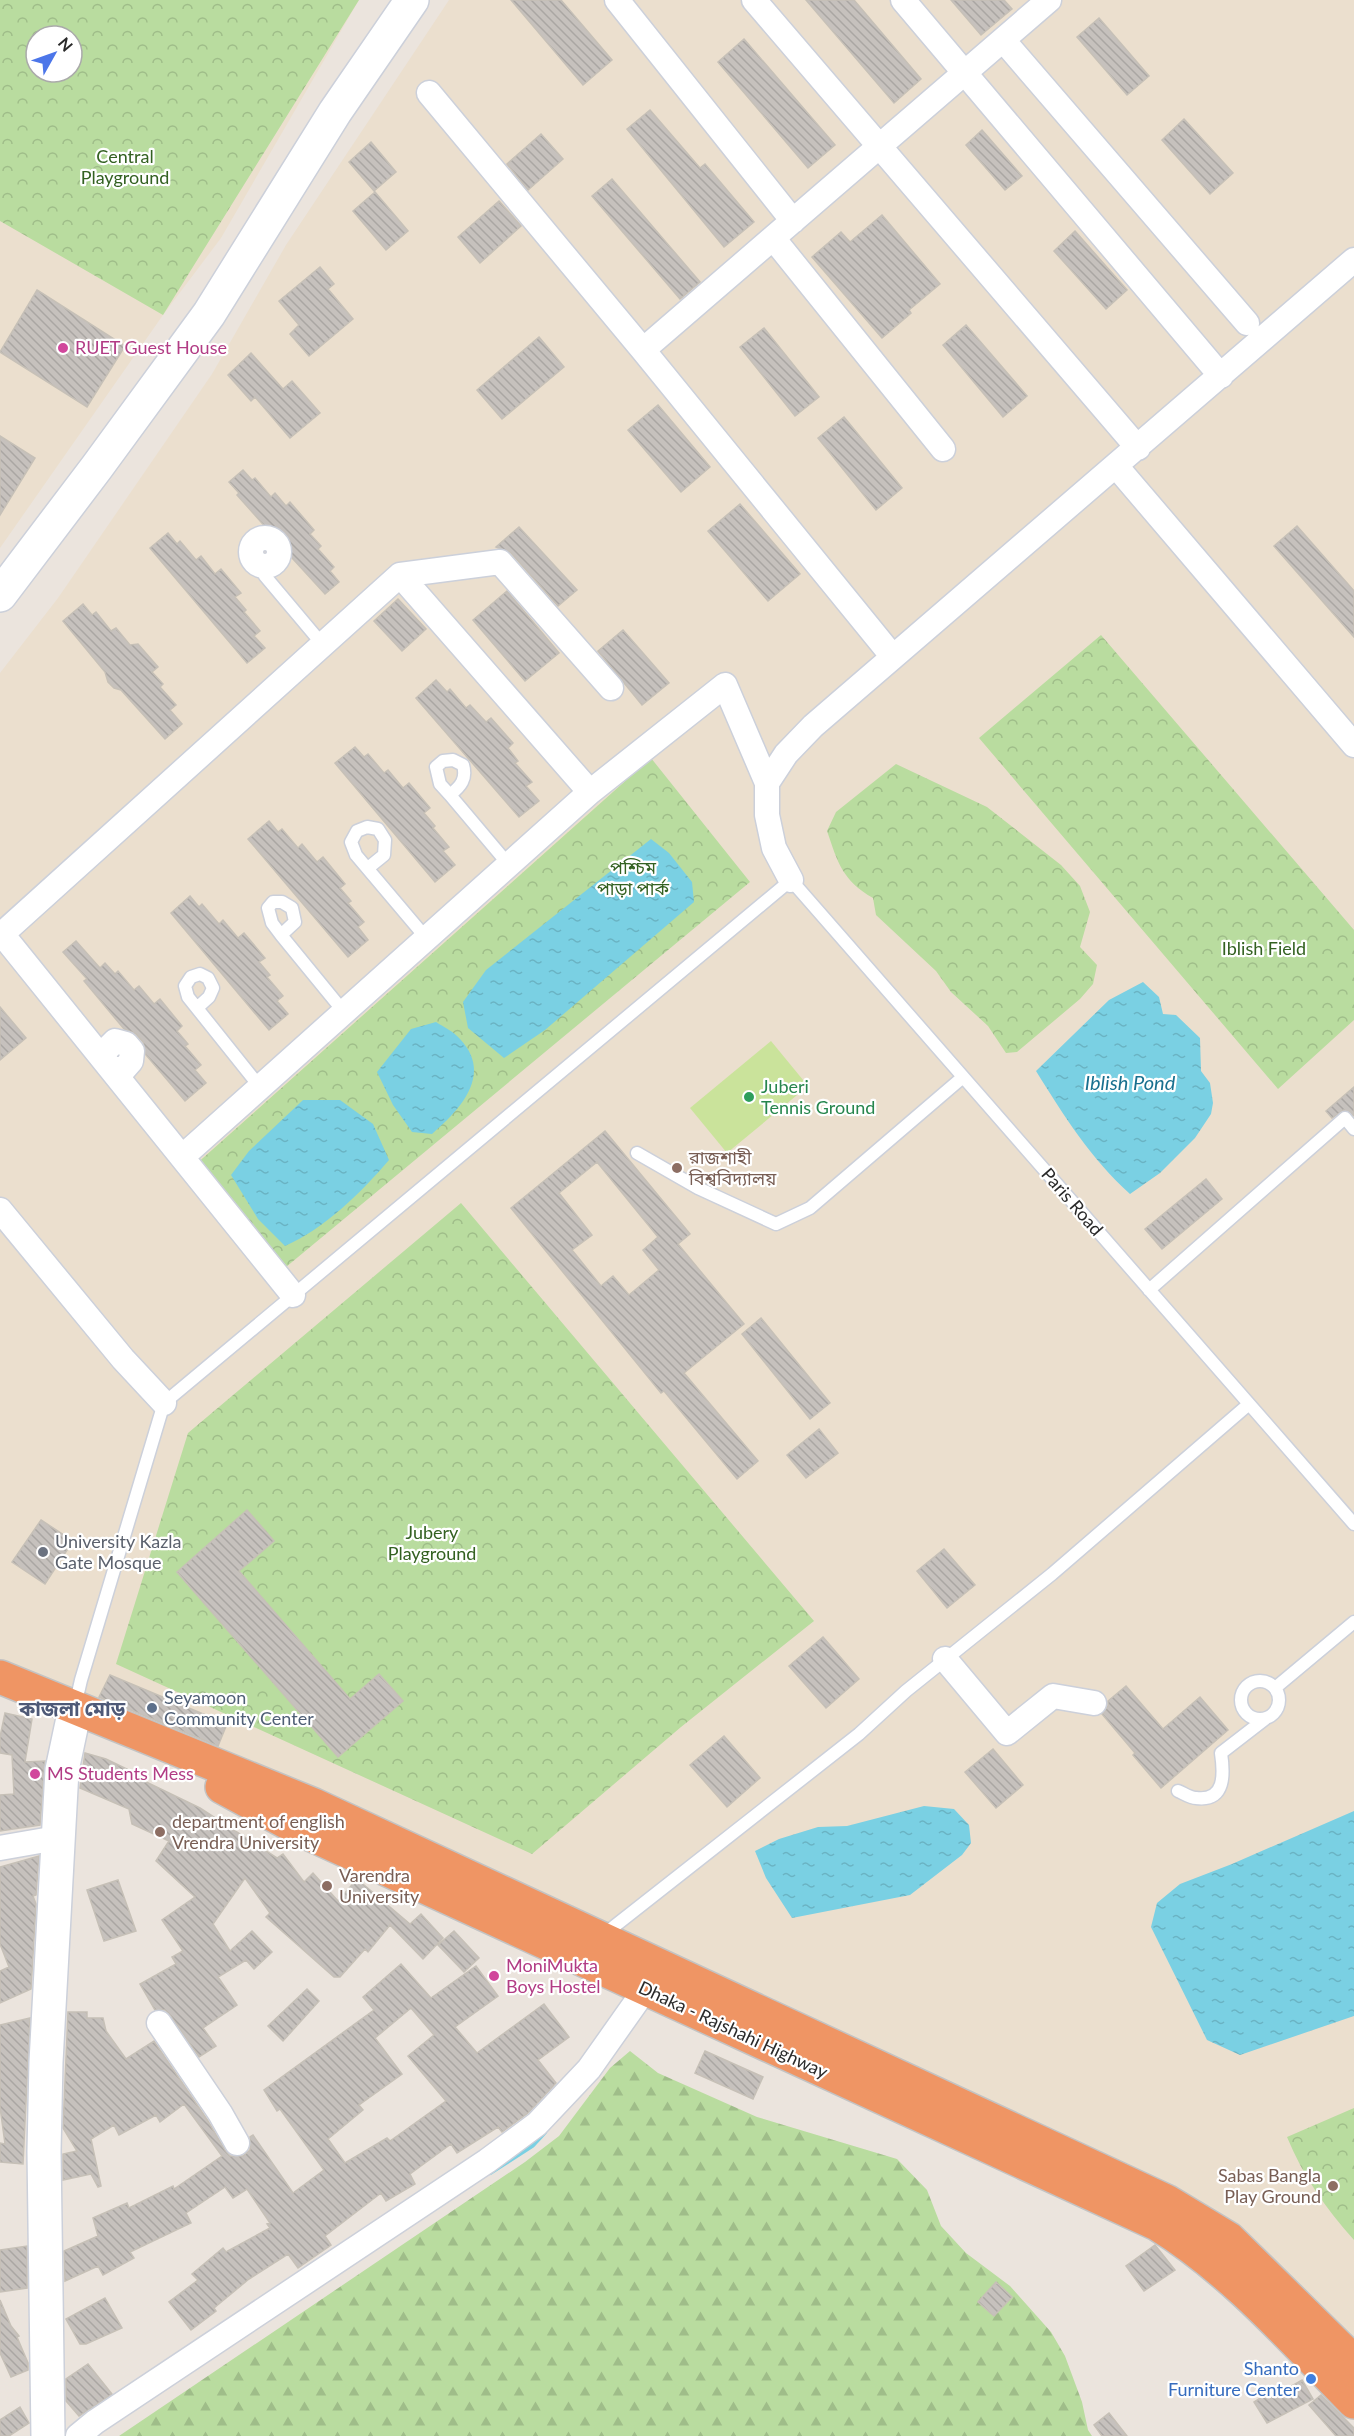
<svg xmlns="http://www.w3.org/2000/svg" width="1354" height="2436" font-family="Lato,'Noto Sans Bengali',sans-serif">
  <defs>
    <pattern id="forest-firs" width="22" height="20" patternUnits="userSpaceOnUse" patternTransform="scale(1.5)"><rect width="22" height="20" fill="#b9dc9f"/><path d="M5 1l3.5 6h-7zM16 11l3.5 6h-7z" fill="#9fbd89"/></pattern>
    <pattern id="park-crowns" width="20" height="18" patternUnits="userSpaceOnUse" patternTransform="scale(1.5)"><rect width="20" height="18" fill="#b9dc9f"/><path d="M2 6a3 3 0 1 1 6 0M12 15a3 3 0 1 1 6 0" fill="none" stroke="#9fbd89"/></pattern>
    <pattern id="water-ripples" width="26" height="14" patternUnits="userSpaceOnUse" patternTransform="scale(1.5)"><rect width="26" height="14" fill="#7ad0e3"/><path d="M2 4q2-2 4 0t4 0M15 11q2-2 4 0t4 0" fill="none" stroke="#6ab3c3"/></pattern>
    <pattern id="building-back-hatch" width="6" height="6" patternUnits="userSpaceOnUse" patternTransform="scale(1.5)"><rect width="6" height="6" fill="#c6c1bd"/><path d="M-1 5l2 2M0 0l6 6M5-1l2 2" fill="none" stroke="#aaa6a3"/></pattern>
  </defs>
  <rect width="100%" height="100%" fill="#ebe4dd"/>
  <path fill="#ebdfce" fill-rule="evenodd" d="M 0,0 L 359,0 L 221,238 L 163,315 L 0,548 ZM 36,36 L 72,36 L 72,72 L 36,72 Z
    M 449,0 L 1354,0 L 1354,2342 L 1240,2230 L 0,1663 L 0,673 L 58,598 L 212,374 L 286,245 Z"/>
  <path fill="url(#forest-firs)" d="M 630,2051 L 658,2073 L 757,2117 L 897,2159 L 927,2190 L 941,2226 L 966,2253 L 1010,2286 L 1051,2332 L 1065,2356 L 1082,2402 L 1088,2430 L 1092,2436 L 119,2436 L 525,2162 L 559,2136 L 610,2068 Z"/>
  <path fill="url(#park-crowns)" fill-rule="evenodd" d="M 0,0 L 359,0 L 163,315 L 0,221 ZM 36,36 L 72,36 L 72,72 L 36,72 Z
    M 1101,635 L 1354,930 L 1354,1020 L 1278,1089 L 979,738 Z
    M 651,758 L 750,882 L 280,1272 L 194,1166 Z
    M 896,764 L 987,807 L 1061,865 L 1080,886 L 1090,912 L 1080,947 L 1097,965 L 1093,984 L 1080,999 L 1017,1052 L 1006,1053 L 988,1026 L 951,992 L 936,971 L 876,915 L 873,898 C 842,880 838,863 827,831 L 836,812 Z
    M 461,1203 L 814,1621 L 681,1727 L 532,1854 L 116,1664 L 188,1433 Z
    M 1354,2108 L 1354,2240 C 1326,2209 1303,2176 1287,2137 Z"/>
  <path fill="#cae39b" d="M 771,1041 L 808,1086 L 727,1153 L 690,1108 Z"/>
  <path fill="url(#water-ripples)" d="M 651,839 L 669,853 L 692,882 L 694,902 L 545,1030 L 504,1058 L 468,1028 L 463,1002 L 486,970 Z
    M 1143,982 L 1159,997 L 1163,1014 L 1176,1015 L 1200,1038 L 1201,1071 L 1210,1083 L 1213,1103 L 1211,1114 L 1195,1138 L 1160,1173 L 1130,1194 C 1091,1159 1064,1116 1036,1071 L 1109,1000 Z
    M 436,1022 C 444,1027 454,1032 460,1039 C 493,1074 461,1109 432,1134 L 412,1132 L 393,1105 L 377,1072 L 411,1029 Z
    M 303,1100 L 340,1100 L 373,1124 L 389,1160 C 362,1192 324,1229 285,1246 L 258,1219 L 231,1175 L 249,1151 Z
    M 924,1806 L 954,1809 L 969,1825 L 971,1843 L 962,1855 L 910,1895 L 792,1918 L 766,1878 L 755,1851 L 779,1839 L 818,1827 L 847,1826 Z
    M 1354,1811 L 1354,2016 L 1240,2055 L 1207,2040 L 1151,1927 L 1157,1903 L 1180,1884 L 1232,1864 Z"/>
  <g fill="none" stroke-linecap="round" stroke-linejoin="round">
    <path stroke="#7ad0e3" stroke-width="6" d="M 490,2172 L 532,2145 L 544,2132"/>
  </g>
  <path fill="url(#building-back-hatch)" stroke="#c6c0b7" stroke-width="1.5" fill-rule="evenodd" d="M 511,0 L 561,0 L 612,60 L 583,85 Z
    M 806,0 L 854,0 L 921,79 L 894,103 Z
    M 951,0 L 1004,0 L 1012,9 L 981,35 Z
    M 1099,18 L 1149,76 L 1127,95 L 1077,37 Z
    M 744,39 L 835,145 L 808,168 L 718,62 Z
    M 650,110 L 700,168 L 705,164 L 754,222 L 724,247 L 627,129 Z
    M 1184,119 L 1233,173 L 1210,194 L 1162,140 Z
    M 982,130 L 1022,176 L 1005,190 L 966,145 Z
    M 541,134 L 563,159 L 528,190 L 507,164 Z
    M 371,142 L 396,172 L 374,191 L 349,162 Z
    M 612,179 L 700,282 L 680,299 L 592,196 Z
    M 375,192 L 408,231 L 386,250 L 353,211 Z
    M 499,201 L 521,226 L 480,263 L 458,237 Z
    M 882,215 L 940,284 L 909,310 L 911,313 L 882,338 L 812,257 L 841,232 L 850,242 Z
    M 1075,231 L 1127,290 L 1106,309 L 1054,251 Z
    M 320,267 L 334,284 L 328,289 L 353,319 L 309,356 L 290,334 L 299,325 L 279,301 Z
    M 37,290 L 125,346 L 87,407 L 0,352 Z
    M 966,325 L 1027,396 L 1003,417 L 943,345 Z
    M 764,328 L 819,397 L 795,416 L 740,347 Z
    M 539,337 L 564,367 L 502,419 L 477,390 Z
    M 251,353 L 283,389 L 292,381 L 320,413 L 290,438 L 255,397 L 251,401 L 228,375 Z
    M 658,405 L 710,467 L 681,492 L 628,430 Z
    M 844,417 L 902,488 L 876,510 L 818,438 Z
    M 0,436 L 35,458 L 0,515 Z
    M 243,470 L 252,480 L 255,478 L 271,497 L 275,493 L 286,506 L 290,502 L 314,530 L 310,534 L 321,546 L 318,549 L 334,567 L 330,571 L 339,582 L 325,594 L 282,547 L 279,549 L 266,534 L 269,531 L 237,495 L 239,493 L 229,482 Z
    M 740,504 L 800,574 L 768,601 L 708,531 Z
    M 1297,526 L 1354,591 L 1354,637 L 1274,546 Z
    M 519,527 L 577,590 L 558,606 L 511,553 L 496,547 Z
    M 168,533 L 177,544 L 180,541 L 196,560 L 201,556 L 215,574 L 221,569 L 241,593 L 235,597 L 246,610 L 244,612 L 260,631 L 254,636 L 265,648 L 247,663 L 150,548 Z
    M 507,591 L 559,653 L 525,681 L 473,620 Z
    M 398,599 L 426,629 L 402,651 L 374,621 Z
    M 83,604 L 92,615 L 96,612 L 111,631 L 116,628 L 130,645 L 138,644 L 158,667 L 152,672 L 163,684 L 160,687 L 176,705 L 170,710 L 182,724 L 165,739 L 121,690 L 114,688 L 108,682 L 105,672 L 63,621 Z
    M 623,630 L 669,683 L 642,705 L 598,651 Z
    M 436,680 L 447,692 L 450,689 L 466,708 L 470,705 L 486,722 L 491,718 L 513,743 L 508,748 L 518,761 L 515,763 L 532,782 L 526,786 L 539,801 L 519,817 L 416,698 Z
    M 355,747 L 364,757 L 368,754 L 384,773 L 388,770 L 403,788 L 409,783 L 430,808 L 424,813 L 435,826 L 433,828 L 449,847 L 443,851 L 455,865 L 435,882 L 335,763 Z
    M 269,821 L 278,832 L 282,829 L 298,848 L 302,844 L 317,862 L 323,857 L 345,884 L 340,888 L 351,901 L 348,903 L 364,922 L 358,927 L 368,940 L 348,957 L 248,839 Z
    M 190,896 L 199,907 L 202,904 L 219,924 L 223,920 L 238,938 L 244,933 L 265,958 L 259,962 L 270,975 L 267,977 L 283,996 L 277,1001 L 288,1014 L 269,1030 L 171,913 Z
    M 76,941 L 100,968 L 105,963 L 115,974 L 118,971 L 134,990 L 139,986 L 154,1004 L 160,999 L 182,1026 L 177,1031 L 188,1044 L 185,1046 L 201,1065 L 195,1070 L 206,1083 L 185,1101 L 146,1055 L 143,1042 L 136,1034 L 124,1029 L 84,981 L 87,979 L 63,952 Z
    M 0,1007 L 26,1038 L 0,1060 Z
    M 1354,1087 L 1354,1116 L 1344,1110 L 1332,1118 L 1326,1111 Z
    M 605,1131 L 690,1234 L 678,1244 L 744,1324 L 684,1373 L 758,1461 L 737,1479 L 664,1391 L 661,1393 L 511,1208 ZM 597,1162 L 658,1237 L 643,1250 L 659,1270 L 629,1295 L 613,1276 L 601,1286 L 572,1250 L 592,1235 L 559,1193 Z
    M 1206,1179 L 1222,1199 L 1162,1249 L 1145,1229 Z
    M 761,1318 L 830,1403 L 810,1419 L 742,1334 Z
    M 819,1429 L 838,1453 L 806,1478 L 787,1455 Z
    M 247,1510 L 274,1541 L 239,1571 L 350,1699 L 379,1674 L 403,1701 L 338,1757 L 177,1572 Z
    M 41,1520 L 73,1541 L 45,1584 L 12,1562 Z
    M 944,1549 L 975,1585 L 947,1608 L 917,1571 Z
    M 823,1637 L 859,1679 L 826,1708 L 789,1666 Z
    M 110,1675 L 227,1724 L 218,1746 L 99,1697 Z
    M 1126,1686 L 1163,1729 L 1200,1697 L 1228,1730 L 1161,1788 L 1133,1755 L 1135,1753 L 1102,1714 L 1108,1706 L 1108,1701 Z
    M 5,1713 L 32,1719 L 25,1762 L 45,1761 L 40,1825 L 0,1831 L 0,1795 L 14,1794 L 12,1755 L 0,1753 L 0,1737 Z
    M 724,1736 L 760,1778 L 727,1807 L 690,1765 Z
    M 993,1749 L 1023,1785 L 996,1808 L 965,1772 Z
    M 85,1753 L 106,1759 L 141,1776 L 140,1779 L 200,1808 L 277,1858 L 283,1854 L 304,1882 L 313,1873 L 338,1901 L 357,1879 L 410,1924 L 421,1914 L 443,1938 L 423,1959 L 390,1925 L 368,1952 L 365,1949 L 340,1977 L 334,1977 L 266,1917 L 270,1913 L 245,1878 L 213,1924 L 230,1951 L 252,1931 L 272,1952 L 254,1969 L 246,1960 L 218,1977 L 237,2005 L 203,2028 L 216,2046 L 199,2057 L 170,2015 L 165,2010 L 155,2010 L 140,1984 L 176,1964 L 172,1957 L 183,1951 L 162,1920 L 195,1897 L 156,1861 L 169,1841 L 132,1824 L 129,1809 L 80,1788 Z
    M 39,1856 L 36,1895 L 33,1896 L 36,1904 L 31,1989 L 0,2003 L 0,1971 L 9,1967 L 0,1944 L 0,1867 Z
    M 118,1880 L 136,1931 L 104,1941 L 87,1890 Z
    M 454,1931 L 479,1958 L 464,1972 L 438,1945 Z
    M 401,1964 L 431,1998 L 476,1966 L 498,1996 L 455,2027 L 477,2053 L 544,2004 L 569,2037 L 538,2060 L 556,2083 L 528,2113 L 502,2132 L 498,2127 L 457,2153 L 451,2144 L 410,2174 L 415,2184 L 386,2201 L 381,2193 L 325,2236 L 331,2245 L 298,2268 L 288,2254 L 249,2279 L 214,2308 L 216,2311 L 191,2330 L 169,2302 L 198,2280 L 192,2274 L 223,2248 L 226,2252 L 270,2228 L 267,2224 L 270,2223 L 247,2189 L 233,2198 L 225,2187 L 186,2213 L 191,2223 L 130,2252 L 134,2258 L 103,2275 L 98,2266 L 65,2281 L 64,2251 L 98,2236 L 93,2218 L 127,2203 L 129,2208 L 173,2186 L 174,2189 L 222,2156 L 184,2104 L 160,2122 L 156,2115 L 119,2135 L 114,2125 L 91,2139 L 101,2186 L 98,2187 L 91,2174 L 63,2180 L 63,2154 L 77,2151 L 63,2128 L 68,2012 L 87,2012 L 87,2018 L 103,2018 L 106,2031 L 126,2059 L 154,2041 L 208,2121 L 225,2150 L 230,2156 L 243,2156 L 250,2150 L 250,2137 L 253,2135 L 293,2193 L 324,2170 L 280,2109 L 277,2111 L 264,2090 L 374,2010 L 363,1997 ZM 411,2008 L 434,2035 L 408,2056 L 446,2101 L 390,2141 L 387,2138 L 345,2163 L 328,2139 L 363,2110 L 359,2105 L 402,2074 L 375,2038 Z
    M 307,1989 L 319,2001 L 283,2041 L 268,2026 Z
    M 30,2018 L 23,2164 L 0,2162 L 0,2143 L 5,2144 L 0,2107 L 0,2025 Z
    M 705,2051 L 763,2077 L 753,2099 L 695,2073 Z
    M 1155,2245 L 1175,2270 L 1144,2291 L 1126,2266 Z
    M 27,2246 L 27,2288 L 0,2292 L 0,2250 Z
    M 996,2282 L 1012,2297 L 994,2316 L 978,2302 Z
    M 105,2298 L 122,2328 L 86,2344 L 80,2344 L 66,2319 Z
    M 0,2300 L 11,2326 L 19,2336 L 17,2337 L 28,2363 L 28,2370 L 11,2377 L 0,2353 Z
    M 88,2364 L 112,2394 L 79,2416 L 66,2401 L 66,2379 Z
    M 1302,2380 L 1313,2399 L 1267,2423 L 1254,2402 L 1268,2393 L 1271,2398 Z
    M 1321,2395 L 1354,2428 L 1354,2436 L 1336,2436 L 1309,2405 Z
    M 20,2407 L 29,2423 L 9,2436 L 0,2436 L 0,2420 Z
    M 1109,2413 L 1127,2436 L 1102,2436 L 1094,2425 Z"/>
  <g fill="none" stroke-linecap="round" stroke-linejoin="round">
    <defs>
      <path id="lane" d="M 263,566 L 265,576 L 323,645
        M 450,795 C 461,786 467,779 463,765 L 453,760 L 443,761 L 436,767 L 440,784 L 450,795 L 509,865
        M 368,868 L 384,855 L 385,840 L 378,829 L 367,827 L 357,831 L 351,842 L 356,855 L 427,939
        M 281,935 L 295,922 L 292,908 L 282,902 L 273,902 L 268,908 L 272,923 L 281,935 L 344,1012
        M 198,1007 L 209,997 L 213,988 L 208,978 L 200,974 L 191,977 L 185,986 L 188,997 L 260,1087
        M 637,1153 L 698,1188 L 776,1224 L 810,1208 L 963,1077
        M 1149,1290 L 1345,1118 L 1354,1129
        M1241 1700a19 19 0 1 1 38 0a19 19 0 1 1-38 0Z
        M 1275,1688 L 1354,1622
        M 75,1706 L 81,1680 L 164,1403 L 791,880 L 1354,1524
        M 1178,1791 C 1183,1793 1190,1798 1196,1798 C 1226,1802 1224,1773 1221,1753 L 1265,1719
        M 602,1936 L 859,1734 L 906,1691 L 1052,1574 L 1249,1404"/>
      <path id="street" d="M 617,0 L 793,221
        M 754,0 L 1138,448
        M 903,0 L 1221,376
        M 1003,40 L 1247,323
        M 429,93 L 643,350 L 893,657
        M 773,238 L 943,449
        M 643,350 L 1049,0
        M 1116,466 L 1354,745
        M251 552a14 14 0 1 1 28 0a14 14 0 1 1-28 0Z
        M 400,575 L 500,562 L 611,688
        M 590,792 L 725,685 L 767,783
        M 791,880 L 774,848 L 767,815 L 767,783 L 786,754 L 813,726 L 1354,260
        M 104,1060 L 106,1050 L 115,1041 L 126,1044 L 132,1051 L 131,1061 L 124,1069 L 111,1069
        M 182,1157 L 590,792 L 400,575 L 2,934 L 293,1295
        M 0,1210 L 123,1359 L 164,1403
        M 945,1659 L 1007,1733 L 1053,1696 L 1094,1703
        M 0,1848 L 57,1838
        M 159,2023 L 220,2113 L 237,2143
        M 78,2436 L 95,2422 L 487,2161 L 537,2124 L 589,2069 L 654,1977"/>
      <path id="secondary" d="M 0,595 L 97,467 L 209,314 L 335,112 L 412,0
        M 48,2436 L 44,2151 L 46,2062 L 62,1770 L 75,1709"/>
      <path id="highway" d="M 0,1677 L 314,1805 L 1166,2201 L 1229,2239 L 1354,2362
        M 222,1787 L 301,1830 L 1157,2224 C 1233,2271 1292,2339 1354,2402"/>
    </defs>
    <use href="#lane" stroke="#ccd0da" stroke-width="15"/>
    <use href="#street" stroke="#ccd0da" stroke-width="27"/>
    <use href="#secondary" stroke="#ccd0da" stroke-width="36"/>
    <use href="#highway" stroke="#c3c3c3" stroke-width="36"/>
    <use href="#lane" stroke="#fff" stroke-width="12"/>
    <use href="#street" stroke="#fff" stroke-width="24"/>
    <use href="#secondary" stroke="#fff" stroke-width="33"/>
    <use href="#highway" stroke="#ef9564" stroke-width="33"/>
  </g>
  <g fill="#d1479c" stroke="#fff" stroke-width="2">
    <circle cx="63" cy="348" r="6"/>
    <circle cx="35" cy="1774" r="6"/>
    <circle cx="494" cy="1976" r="6"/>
  </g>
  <circle fill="#2e9e5b" stroke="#fff" stroke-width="2" cx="749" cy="1097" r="6"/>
  <g fill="#8d6e63" stroke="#fff" stroke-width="2">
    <circle cx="677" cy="1168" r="6"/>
    <circle cx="160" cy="1832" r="6"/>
    <circle cx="327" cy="1886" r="6"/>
    <circle cx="1333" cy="2186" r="6"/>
  </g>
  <circle fill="#6b7280" stroke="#fff" stroke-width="2" cx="43" cy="1552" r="6"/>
  <circle fill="#5c6f8a" stroke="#fff" stroke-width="2" cx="152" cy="1708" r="6"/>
  <circle fill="#3f7fe0" stroke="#fff" stroke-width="2" cx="1311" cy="2379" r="6"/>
  <g text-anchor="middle" stroke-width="4.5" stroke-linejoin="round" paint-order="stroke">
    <g font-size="18" fill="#336121" stroke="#fff">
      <text x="125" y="163">Central<tspan x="125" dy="21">Playground</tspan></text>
      <text x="633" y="874">পশ্চিম<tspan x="633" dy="21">পাড়া পার্ক</tspan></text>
      <text x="1264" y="955">Iblish Field</text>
      <text x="432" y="1539">Jubery<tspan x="432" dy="21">Playground</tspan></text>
    </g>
    <g font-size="18" fill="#b23c85" stroke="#fff" text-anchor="start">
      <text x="75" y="354">RUET Guest House</text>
      <text x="47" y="1780">MS Students Mess</text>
      <text x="506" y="1972">MoniMukta<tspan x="506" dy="21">Boys Hostel</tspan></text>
    </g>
    <g font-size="18" fill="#27864d" stroke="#fff" text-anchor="start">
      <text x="761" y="1093">Juberi<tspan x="761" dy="21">Tennis Ground</tspan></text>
    </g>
    <g font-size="18" fill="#785e54" stroke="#fff" text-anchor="start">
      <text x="689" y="1164">রাজশাহী<tspan x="689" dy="21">বিশ্ববিদ্যালয়</tspan></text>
      <text x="172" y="1828">department of english<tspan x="172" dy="21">Vrendra University</tspan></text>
      <text x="339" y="1882">Varendra<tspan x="339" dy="21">University</tspan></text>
      <text x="1321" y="2182" text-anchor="end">Sabas Bangla<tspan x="1321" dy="21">Play Ground</tspan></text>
    </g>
    <g font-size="18" fill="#2a2a2a" stroke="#fff">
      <text transform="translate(1072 1202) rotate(49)" y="6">Paris Road</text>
      <text transform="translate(733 2030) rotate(25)" y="6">Dhaka - Rajshahi Highway</text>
    </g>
    <g font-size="18" fill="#5b616d" stroke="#fff" text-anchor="start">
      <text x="55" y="1548">University Kazla<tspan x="55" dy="21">Gate Mosque</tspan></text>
    </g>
    <g font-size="18" fill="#4e5e75" stroke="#fff" text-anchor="start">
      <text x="164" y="1704">Seyamoon<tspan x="164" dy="21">Community Center</tspan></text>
    </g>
    <g font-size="18" fill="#366cbe" stroke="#fff" text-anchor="end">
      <text x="1299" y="2375">Shanto<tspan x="1299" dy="21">Furniture Center</tspan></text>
    </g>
    <g font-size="20" font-style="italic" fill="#19708f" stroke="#fff">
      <text x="1130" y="1090">Iblish Pond</text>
    </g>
    <g font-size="20" font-weight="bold" fill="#4e5977" stroke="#fff">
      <text x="72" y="1716">কাজলা মোড়</text>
    </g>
  </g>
  <g transform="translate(54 54) rotate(50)"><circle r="28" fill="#ffffff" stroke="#aaaaaa" stroke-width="1.5"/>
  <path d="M0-4.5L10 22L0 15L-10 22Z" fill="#4c76e9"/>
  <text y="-9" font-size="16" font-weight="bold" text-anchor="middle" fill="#2a2a2a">N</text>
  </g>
</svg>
